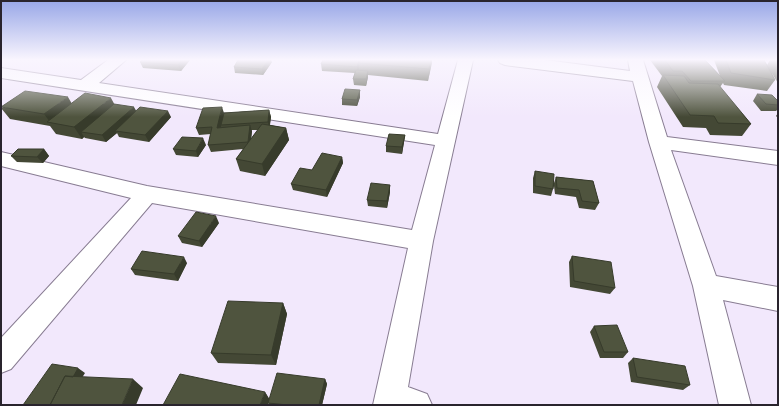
<svg xmlns="http://www.w3.org/2000/svg" width="779" height="406" font-family="Signika,sans-serif">
  <rect width="100%" height="100%" fill="#f2e8fc"/>
  <g fill="none" stroke-linecap="round" stroke-linejoin="round">
    <defs>
      <path id="minor" d="M 108,60 L 126,60 L 99,83 L 438,134 L 458,60 L 473,60 L 433,241 L 408,387 L 427,394 L 432,405 L 373,405 L 408,248 L 152,203 L 11,369 L 1,373 L 1,338 L 131,198 L 1,166 L 1,152 L 147,186 L 412,230 L 435,145 L 1,78 L 1,68 L 81,80 Z
        M 498,60 L 545,60 L 630,71 L 628,60 L 643,60 L 667,137 L 778,151 L 778,165 L 671,150 L 716,276 L 778,287 L 778,311 L 723,300 L 751,405 L 719,405 L 693,286 L 649,142 L 633,81 L 505,65 L 500,63 Z"/>
    </defs>
    <use href="#minor" stroke="#887c92" stroke-width="2"/>
    <use href="#minor" fill="#fff" fill-rule="evenodd"/>
  </g>
  <path fill="#444835" fill-rule="evenodd" d="M 190,60 L 181,71 L 143,68 L 140,62 Z
    M 323,60 L 432,60 L 428,81 L 368,75 L 368,77 L 366,86 L 354,85 L 353,79 L 355,73 L 322,71 L 321,64 Z
    M 650,60 L 705,60 L 720,76 L 714,60 L 764,60 L 767,65 L 770,60 L 778,60 L 778,83 L 771,72 L 775,80 L 767,91 L 724,85 L 723,83 L 720,87 L 751,124 L 742,136 L 710,135 L 706,128 L 683,127 L 657,87 L 662,76 Z
    M 272,62 L 263,75 L 235,73 L 234,67 Z
    M 360,90 L 360,97 L 357,106 L 342,105 L 342,99 Z
    M 757,94 L 778,101 L 778,109 L 776,111 L 761,111 L 753,101 Z
    M 72,104 L 114,104 L 136,111 L 171,117 L 149,142 L 119,137 L 117,133 L 106,142 L 85,138 L 84,137 L 82,139 L 56,134 L 50,126 L 10,119 L 1,108 Z
    M 269,110 L 271,117 L 270,125 L 286,128 L 289,140 L 265,176 L 240,171 L 236,159 L 243,149 L 211,152 L 208,145 L 211,134 L 199,135 L 196,128 L 224,113 ZM 251,130 L 258,130 L 251,139 L 252,131 Z
    M 778,113 L 778,118 L 776,116 Z
    M 405,135 L 404,142 L 402,154 L 386,152 L 386,146 Z
    M 206,145 L 198,157 L 176,155 L 173,149 Z
    M 44,149 L 49,156 L 43,163 L 17,162 L 11,156 Z
    M 342,157 L 343,163 L 327,197 L 293,190 L 291,184 L 312,170 Z
    M 535,171 L 554,183 L 556,177 L 593,181 L 599,203 L 595,210 L 579,208 L 576,197 L 555,194 L 554,186 L 553,189 L 551,196 L 533,193 L 533,178 Z
    M 390,185 L 390,192 L 387,208 L 368,206 L 367,200 Z
    M 219,223 L 202,247 L 182,243 L 178,236 Z
    M 572,256 L 615,288 L 610,294 L 570,287 L 569,262 Z
    M 187,263 L 178,281 L 135,275 L 131,269 Z
    M 283,303 L 287,314 L 276,365 L 218,363 L 211,353 Z
    M 594,326 L 628,352 L 623,358 L 600,358 L 590,332 Z
    M 633,358 L 690,385 L 683,390 L 631,382 L 628,363 Z
    M 325,379 L 327,384 L 322,405 L 269,405 L 269,404 L 269,405 L 265,392 L 269,399 Z"/>
  <path fill="#373b2b" d="M 182,60 L 190,60 L 181,71 L 178,65 Z
    M 268,60 L 271,60 L 272,62 L 263,75 L 262,69 Z
    M 359,60 L 359,68 L 357,73 L 357,67 Z
    M 431,60 L 432,60 L 432,63 L 428,81 L 429,69 Z
    M 368,71 L 368,77 L 366,86 L 366,79 Z
    M 360,90 L 360,97 L 357,106 L 357,100 Z
    M 68,97 L 75,109 L 50,122 L 44,114 Z
    M 111,98 L 117,109 L 81,132 L 84,137 L 82,139 L 74,127 Z
    M 134,107 L 138,114 L 115,131 L 117,133 L 106,142 L 102,135 Z
    M 222,107 L 224,113 L 221,125 L 221,127 L 219,134 L 217,128 Z
    M 269,110 L 271,117 L 269,129 L 268,122 Z
    M 168,111 L 171,117 L 149,142 L 145,135 Z
    M 250,125 L 252,131 L 250,149 L 248,142 Z
    M 286,128 L 289,140 L 265,176 L 262,164 Z
    M 405,135 L 404,142 L 402,154 L 402,147 Z
    M 203,138 L 206,145 L 198,157 L 196,151 Z
    M 44,149 L 49,156 L 43,163 L 37,157 Z
    M 342,157 L 343,163 L 327,197 L 326,190 Z
    M 390,185 L 390,192 L 387,208 L 387,201 Z
    M 216,216 L 219,223 L 202,247 L 199,241 Z
    M 184,257 L 187,263 L 178,281 L 174,274 Z
    M 283,303 L 287,314 L 276,365 L 271,355 Z
    M 78,368 L 85,373 L 65,405 L 54,405 Z
    M 133,379 L 143,388 L 136,405 L 122,405 Z
    M 325,379 L 327,384 L 322,405 L 319,405 Z
    M 265,392 L 270,400 L 268,403 L 269,405 L 260,405 Z"/>
  <path fill="#4f543e" stroke="#373b2b" d="M 142,60 L 182,60 L 178,65 L 140,62 Z
    M 238,60 L 268,60 L 262,69 L 234,67 Z
    M 323,60 L 359,60 L 357,67 L 321,64 Z
    M 360,60 L 431,60 L 429,69 L 359,63 Z
    M 665,60 L 705,60 L 725,81 L 691,81 L 682,71 L 673,71 Z
    M 726,60 L 764,60 L 775,80 L 731,73 Z
    M 356,70 L 368,71 L 366,79 L 353,79 Z
    M 663,75 L 684,76 L 689,83 L 718,84 L 751,124 L 718,123 L 714,116 L 690,115 Z
    M 345,89 L 360,90 L 357,100 L 342,99 Z
    M 25,91 L 68,97 L 44,114 L 1,107 Z
    M 85,93 L 111,98 L 74,127 L 47,122 Z
    M 757,94 L 772,95 L 778,101 L 778,105 L 766,104 Z
    M 114,104 L 134,107 L 102,135 L 81,132 Z
    M 140,107 L 168,111 L 145,135 L 115,131 Z
    M 222,107 L 217,128 L 250,125 L 248,142 L 208,145 L 212,127 L 196,128 L 203,108 Z
    M 269,110 L 268,122 L 221,125 L 224,113 Z
    M 262,124 L 286,128 L 262,164 L 236,159 Z
    M 389,134 L 405,135 L 402,147 L 386,146 Z
    M 182,137 L 203,138 L 196,151 L 173,149 Z
    M 18,149 L 44,149 L 37,157 L 11,156 Z
    M 322,153 L 342,157 L 326,190 L 291,184 L 300,168 L 312,170 Z
    M 535,171 L 554,174 L 553,189 L 535,186 Z
    M 556,177 L 593,181 L 599,203 L 582,201 L 579,190 L 557,188 Z
    M 371,183 L 390,185 L 387,201 L 367,200 Z
    M 196,212 L 216,216 L 199,241 L 178,236 Z
    M 142,251 L 184,257 L 174,274 L 131,269 Z
    M 572,256 L 611,262 L 615,288 L 574,281 Z
    M 228,301 L 283,303 L 271,355 L 211,353 Z
    M 617,325 L 628,352 L 604,352 L 594,326 Z
    M 633,358 L 685,366 L 690,385 L 637,377 Z
    M 52,364 L 78,368 L 73,377 L 65,376 L 50,405 L 23,405 Z
    M 277,373 L 325,379 L 319,405 L 288,405 L 268,403 Z
    M 180,374 L 265,392 L 260,405 L 163,405 Z
    M 65,376 L 133,379 L 122,405 L 50,405 Z"/>
  <linearGradient id="sky" x2="0" y2="1"><stop stop-color="#98a7e7"/><stop offset="0.51" stop-color="#f9f5fe"/><stop offset="1" stop-color="#f9f5fe" stop-opacity="0"/></linearGradient>
  <rect width="779" height="117" fill="url(#sky)"/>
  <rect width="779" height="406" fill="none" stroke="#29242d" stroke-width="4"/>
</svg>
